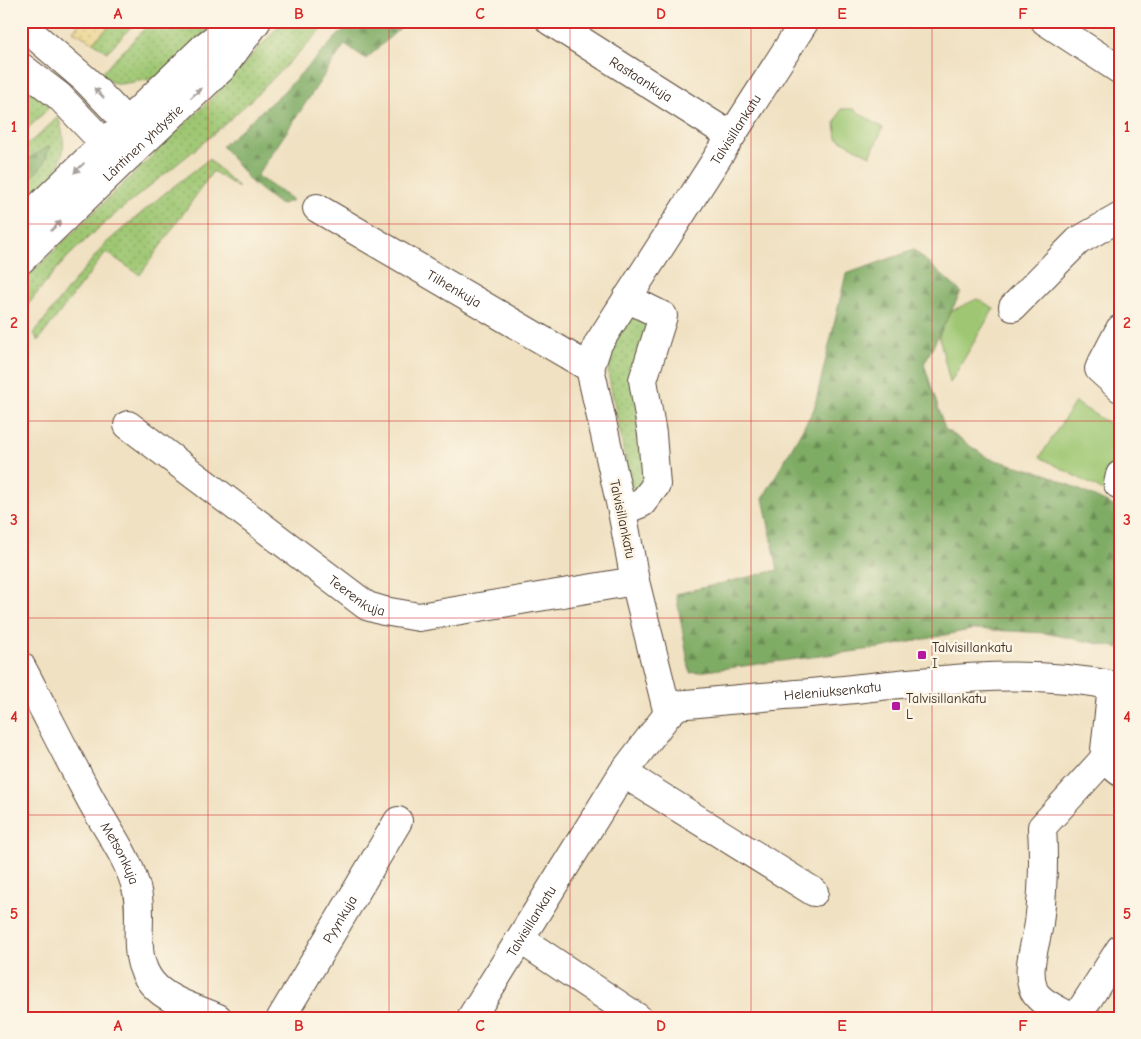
<svg xmlns="http://www.w3.org/2000/svg" width="1141" height="1039" font-family="'Comic Neue',sans-serif">
  <defs>
    <pattern id="grass-dots" width="8" height="8" patternUnits="userSpaceOnUse" patternTransform="scale(1.25)"><rect width="8" height="8" fill="#9fc773"/><path d="M2 2h.1M6 6h.1" fill="none" stroke="#83a25e" stroke-width="1.8" stroke-linecap="round"/></pattern>
    <pattern id="forest-firs" width="22" height="20" patternUnits="userSpaceOnUse" patternTransform="scale(1.25)"><rect width="22" height="20" fill="#7fac65"/><path d="M5 1l3.5 6h-7zM16 11l3.5 6h-7z" fill="#698c53"/></pattern>
    <pattern id="sand-dots" width="8" height="8" patternUnits="userSpaceOnUse" patternTransform="scale(1.25)"><rect width="8" height="8" fill="#eeda9e"/><path d="M2 2h.1M6 6h.1" fill="none" stroke="#cdbb88" stroke-width="1.8" stroke-linecap="round"/></pattern>
  </defs>
  <rect width="100%" height="100%" fill="#fcf5e5"/>
  <filter id="ink" filterUnits="userSpaceOnUse"><feTurbulence type="fractalNoise" baseFrequency=".02" numOctaves="2"/><feDisplacementMap in="SourceGraphic" scale="10" xChannelSelector="R" yChannelSelector="G"/><feConvolveMatrix kernelMatrix="1 2 1 2 8 2 1 2 1" color-interpolation-filters="sRGB"/></filter>
  <filter id="wash" filterUnits="userSpaceOnUse"><feTurbulence type="fractalNoise" baseFrequency=".0096" numOctaves="4" result="noise"/><feDisplacementMap in="SourceGraphic" scale="20" xChannelSelector="R" yChannelSelector="G"/><feGaussianBlur stdDeviation="1.12" result="paint"/><feColorMatrix in="noise" values="0 0 0 0 0 0 0 0 0 0 0 0 0 0 0 0 0 1.4 0 .05"/><feComposite in="paint" operator="in"/></filter>
  <g filter="url(#wash)">
    <rect width="100%" height="100%" fill="#f0e1c2"/>
    <path fill="url(#grass-dots)" stroke="#6d7848" d="M 115,21 L 137,21 L 107,52 L 93,42 Z
      M 152,21 L 218,21 L 161,75 L 147,80 L 120,84 L 112,82 L 100,75 Z
      M 284,21 L 330,21 C 296,55 263,90 227,122 C 177,167 123,204 75,250 C 55,269 38,292 21,314 L 21,283 L 213,97 Z
      M 21,82 L 39,94 L 50,107 L 21,135 Z
      M 58,117 C 75,161 50,182 21,211 L 21,188 L 43,165 L 49,147 L 21,163 L 21,149 L 40,134 Z
      M 209,159 L 239,188 L 213,171 L 140,275 L 106,252 L 38,341 L 34,333 L 75,280 L 106,243 L 165,193 Z
      M 630,315 L 646,325 L 646,485 L 633,496 L 608,373 C 611,349 618,336 630,315 Z"/>
    <path fill="url(#forest-firs)" stroke="#5d6b42" d="M 352,21 L 408,21 L 366,59 L 345,44 L 257,176 L 293,200 L 280,205 L 252,183 L 222,146 L 281,94 Z
      M 50,146 L 43,165 L 21,188 L 21,163 Z
      M 914,250 L 961,292 L 924,364 L 945,429 L 988,458 L 1046,474 L 1120,509 L 1120,648 L 1045,633 L 975,629 L 880,648 L 690,673 L 676,594 L 778,570 L 763,498 L 814,409 L 846,274 Z"/>
    <path fill="url(#sand-dots)" stroke="#94825e" d="M 82,21 L 115,21 L 93,42 L 73,31 Z"/>
    <path fill="#9fc773" stroke="#6d7848" d="M 841,109 L 853,109 L 883,128 L 870,156 L 837,138 L 835,123 Z
      M 977,299 L 994,308 L 950,383 L 939,336 L 951,311 Z
      M 1075,402 C 1082,407 1113,425 1117,430 C 1126,443 1114,480 1111,495 L 1040,457 Z"/>
  </g>
  <g filter="url(#ink)">
    <g fill="none" stroke-linecap="round" stroke-linejoin="round">
      <defs>
        <g id="minor">
          <path id="s1" d="M 550,21 L 731,136"/>
          <path d="M 1045,21 L 1120,70"/>
          <path d="M 21,24 L 86,80 L 142,138"/>
          <path d="M 21,67 L 59,96 L 120,160"/>
          <path id="s2" d="M 317,208 L 590,368"/>
          <path d="M 1013,307 L 1078,241 L 1120,217"/>
          <path d="M 1120,329 L 1099,369 L 1120,388"/>
          <path id="s3" d="M 128,425 L 367,606 L 384,611 L 419,617 L 635,581"/>
          <path d="M 1118,484 L 1120,475"/>
          <path d="M 622,511 L 642,503 L 656,485 L 652,434 L 643,380 L 663,316 L 627,298"/>
          <path id="s4" d="M 21,666 C 45,711 67,756 91,800 C 106,828 126,854 135,884 C 146,916 128,955 152,983 C 168,1002 196,1008 218,1018"/>
          <path d="M 1112,686 L 1104,759 L 1120,772"/>
          <path id="s5" d="M 668,714 L 635,581 L 622,511 L 590,368 L 598,344 L 805,21"/>
          <path d="M 623,773 L 814,892"/>
          <path d="M 520,939 L 638,1018"/>
          <path id="s6" d="M 281,1018 L 398,821"/>
          <path id="s7" d="M 471,1018 L 623,773 L 668,714 L 678,705 C 733,699 789,695 844,690 C 937,680 1027,667 1120,687"/>
          <path d="M 1072,1018 C 1061,1011 1040,1003 1034,991 C 1025,970 1036,944 1039,923 C 1043,891 1044,858 1042,827 L 1104,759"/>
          <path d="M 1076,1018 L 1120,949"/>
        </g>
        <g id="major">
          <path d="M 21,224 L 204,47 L 238,21"/>
          <path id="s8" d="M 21,260 L 122,162 L 222,68 L 257,21"/>
        </g>
      </defs>
      <use href="#minor" stroke="#564537" stroke-width="30"/>
      <use href="#major" stroke="#564537" stroke-width="30"/>
      <use href="#minor" stroke="#fff" stroke-width="28"/>
      <use href="#major" stroke="#fff" stroke-width="28"/>
    </g>
    <defs><path id="oneway-solid" d="M-6-.8H1V-3.2L6.5 0L1 3.2V.8H-6Z" transform="scale(1.25)"/></defs>
    <g fill="#a79f9a">
      <use href="#oneway-solid" transform="translate(99 93) rotate(-134)"/>
      <use href="#oneway-solid" transform="translate(196 93) rotate(-43)"/>
      <use href="#oneway-solid" transform="translate(79 168) rotate(136)"/>
      <use href="#oneway-solid" transform="translate(56 226) rotate(-44)"/>
    </g>
  </g>
  <path fill="none" stroke="#d62828" stroke-width="1" stroke-opacity="0.55" d="M 208,21 L 208,1018M 389,21 L 389,1018M 570,21 L 570,1018M 751,21 L 751,1018M 932,21 L 932,1018M 21,224 L 1120,224M 21,421 L 1120,421M 21,618 L 1120,618M 21,815 L 1120,815"/>
  <g fill="#b5179e" stroke="#fcf5e5" stroke-width="2">
    <rect x="917" y="650" width="10" height="10" rx="2.5"/>
    <rect x="891" y="701" width="10" height="10" rx="2.5"/>
  </g>
  <g text-anchor="middle" stroke-width="5" stroke-linejoin="round" paint-order="stroke">
    <g font-size="14" fill="#3b2a1e" stroke="#fcf5e5">
      <text dy="5" stroke="none"><textPath href="#s1" startOffset="108">Rastaankuja</textPath></text>
      <text dy="5" stroke="none"><textPath href="#s5" startOffset="635">Talvisillankatu</textPath></text>
      <text dy="5" stroke="none"><textPath href="#s8" startOffset="169">Läntinen yhdystie</textPath></text>
      <text dy="5" stroke="none"><textPath href="#s2" startOffset="159">Tilhenkuja</textPath></text>
      <text transform="translate(623 519) rotate(78)" y="5">Talvisillankatu</text>
      <text dy="5" stroke="none"><textPath href="#s3" startOffset="286">Teerenkuja</textPath></text>
      <text dy="5" stroke="none"><textPath href="#s7" startOffset="531">Heleniuksenkatu</textPath></text>
      <text dy="5" stroke="none"><textPath href="#s4" startOffset="212">Metsonkuja</textPath></text>
      <text dy="5" stroke="none"><textPath href="#s6" startOffset="115">Pyynkuja</textPath></text>
      <text dy="5" stroke="none"><textPath href="#s7" startOffset="114">Talvisillankatu</textPath></text>
    </g>
    <g font-size="14" fill="#3b2a1e" stroke="#fcf5e5" text-anchor="start">
      <text x="932" y="652">Talvisillankatu<tspan x="932" dy="16">I</tspan></text>
      <text x="906" y="703">Talvisillankatu<tspan x="906" dy="16">L</tspan></text>
    </g>
  </g>
  <rect width="1141" height="1039" fill="none" stroke="#fcf5e5" stroke-width="55"/>
  <rect x="28" y="28" width="1086" height="984" fill="none" stroke="#d62828" stroke-width="2"/>
  <g font-size="16" text-anchor="middle" font-weight="bold" fill="#d62828">
    <text x="118" y="19">A</text>
    <text x="299" y="19">B</text>
    <text x="480" y="19">C</text>
    <text x="661" y="19">D</text>
    <text x="842" y="19">E</text>
    <text x="1023" y="19">F</text>
    <text x="14" y="132">1</text>
    <text x="1127" y="132">1</text>
    <text x="14" y="328">2</text>
    <text x="1127" y="328">2</text>
    <text x="14" y="525">3</text>
    <text x="1127" y="525">3</text>
    <text x="14" y="722">4</text>
    <text x="1127" y="722">4</text>
    <text x="14" y="919">5</text>
    <text x="1127" y="919">5</text>
    <text x="118" y="1031">A</text>
    <text x="299" y="1031">B</text>
    <text x="480" y="1031">C</text>
    <text x="661" y="1031">D</text>
    <text x="842" y="1031">E</text>
    <text x="1023" y="1031">F</text>
  </g>
</svg>
